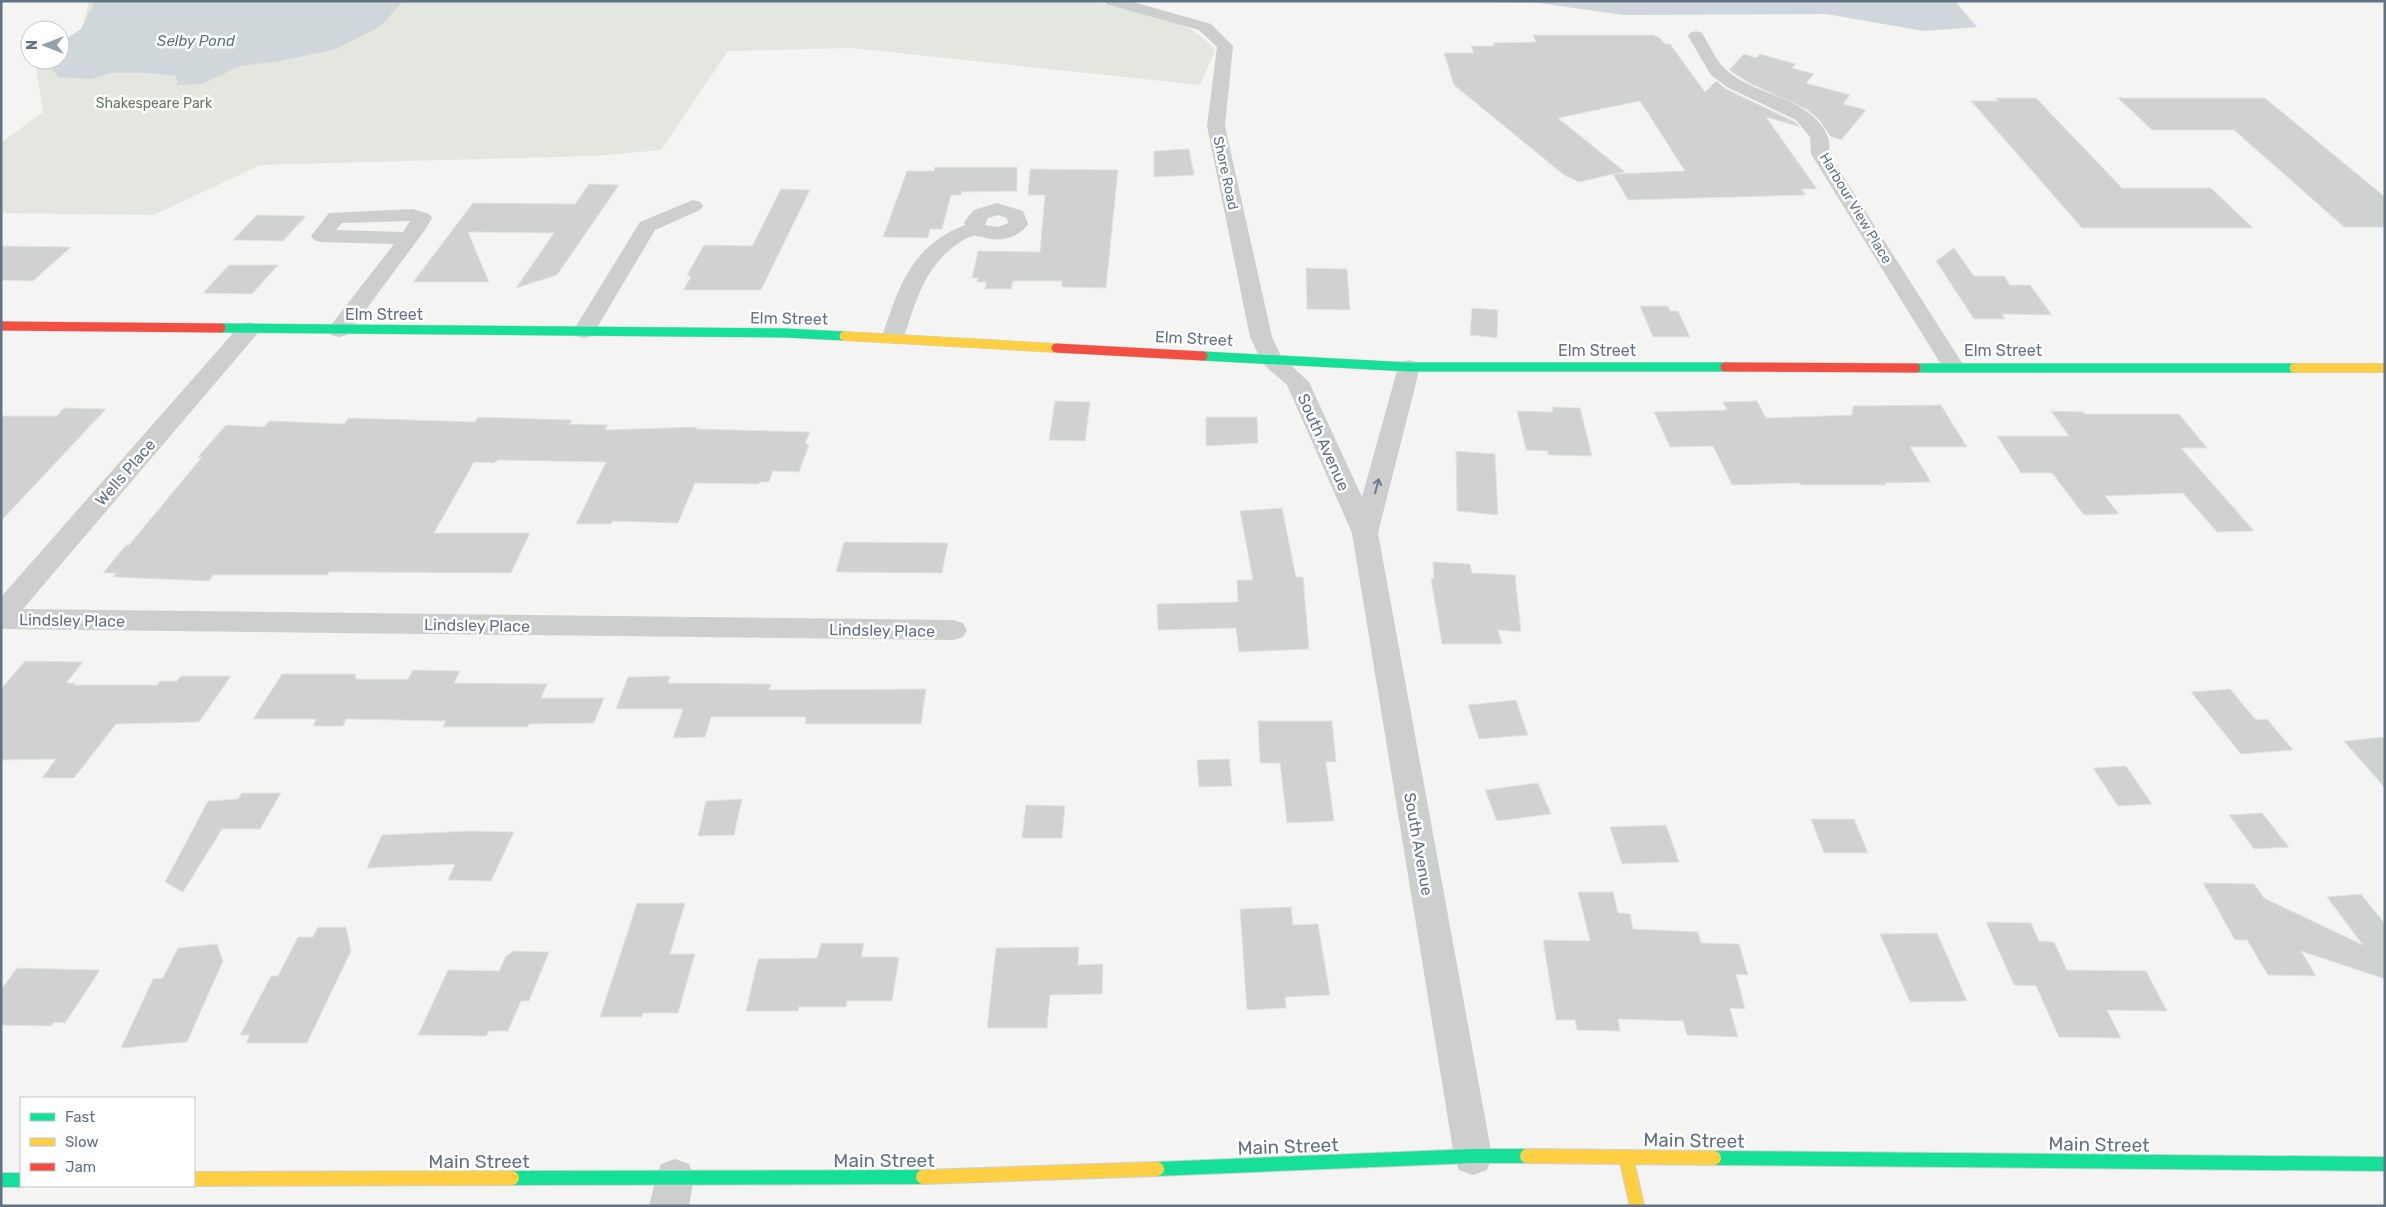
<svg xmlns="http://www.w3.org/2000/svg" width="2386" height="1207" font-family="Rubik,sans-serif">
  <rect width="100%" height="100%" fill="#f4f4f2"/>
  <path fill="#e3e7e0" d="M 89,1 L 1091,1 C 1134,11 1186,14 1215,50 L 1200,85 L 852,48 L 728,51 L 661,150 L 596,156 L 260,165 L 154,215 L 1,213 L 1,143 L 43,112 L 35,61 L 60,60 L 82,30 Z"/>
  <path fill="#d0d7da" d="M 95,1 L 403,1 L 381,26 L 336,49 L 280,61 L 240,66 L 202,84 L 178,85 L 176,76 L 151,73 L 111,73 L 91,79 L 58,77 L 51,67 L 39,66 L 37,60 L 60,60 L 60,43 L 81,29 Z
    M 1465,1 L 1955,1 L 1977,27 L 1924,31 L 1826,14 L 1623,15 L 1539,3 Z"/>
  <path fill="#d0d2d2" stroke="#e3e3e2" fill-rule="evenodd" d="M 1533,35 L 1653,35 L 1660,38 L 1665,44 L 1670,44 L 1705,92 L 1716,81 L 1726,89 L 1795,122 L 1800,127 L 1766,117 L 1817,189 L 1801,189 L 1806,195 L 1628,200 L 1613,174 L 1579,182 L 1564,175 L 1454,85 L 1444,53 L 1474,53 L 1471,46 L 1494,46 L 1493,43 L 1536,42 ZM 1640,101 L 1685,171 L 1614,174 L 1625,172 L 1558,118 Z
    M 1744,54 L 1756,58 L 1760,54 L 1796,64 L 1792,68 L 1814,74 L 1806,83 L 1850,95 L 1843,104 L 1866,110 L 1841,140 L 1830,136 L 1820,121 L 1808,110 L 1751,84 L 1729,70 Z
    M 1996,98 L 2036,98 L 2122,188 L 2211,188 L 2253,228 L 2082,228 L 1971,101 L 1998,101 Z
    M 2118,98 L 2265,98 L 2385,197 L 2385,227 L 2344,227 L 2234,130 L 2152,130 Z
    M 1189,149 L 1194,175 L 1154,177 L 1154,151 Z
    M 935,167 L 1017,167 L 1017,191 L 962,192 L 961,195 L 951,195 L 942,229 L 930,229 L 928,238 L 883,237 L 907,171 L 934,171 Z
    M 1030,169 L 1118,170 L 1106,288 L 1062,287 L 1062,281 L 1013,281 L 1011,289 L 985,289 L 986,282 L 977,282 L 978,278 L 972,278 L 978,251 L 1040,252 L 1045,195 L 1028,195 Z
    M 589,184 L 619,185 L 557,275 L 516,288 L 554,233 L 468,232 L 489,282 L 413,282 L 473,203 L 575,204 Z
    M 781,189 L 810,190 L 761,290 L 683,290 L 691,277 L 687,275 L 704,245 L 752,246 Z
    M 257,215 L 306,216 L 283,241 L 233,240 Z
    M 1,246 L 71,247 L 33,281 L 1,280 Z
    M 1954,248 L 1974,276 L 2004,276 L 2010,285 L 2030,285 L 2052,315 L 2002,314 L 2005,319 L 1974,319 L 1936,261 Z
    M 229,265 L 278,265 L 252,294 L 203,293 Z
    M 1306,268 L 1347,269 L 1350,310 L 1307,309 Z
    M 1640,306 L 1668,306 L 1670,311 L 1678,311 L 1690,337 L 1653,337 Z
    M 1472,308 L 1498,310 L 1497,338 L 1470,335 Z
    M 1055,401 L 1090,402 L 1085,441 L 1049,440 Z
    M 1757,401 L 1766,418 L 1852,415 L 1853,406 L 1941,405 L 1967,447 L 1910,447 L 1931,482 L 1885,483 L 1886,485 L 1801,485 L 1800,483 L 1732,485 L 1713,446 L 1670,447 L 1654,412 L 1727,410 L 1723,402 Z
    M 1552,407 L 1580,408 L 1592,456 L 1548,455 L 1548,451 L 1526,450 L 1517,411 L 1553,412 Z
    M 64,408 L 106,409 L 1,521 L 1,416 L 57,416 Z
    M 2051,411 L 2083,412 L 2085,414 L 2179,414 L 2207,448 L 2181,448 L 2254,531 L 2217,532 L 2183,493 L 2105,496 L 2119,514 L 2084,515 L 2052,473 L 2021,473 L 1997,436 L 2069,436 Z
    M 478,417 L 572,420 L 569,424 L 608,425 L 605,430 L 697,427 L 696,429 L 810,432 L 805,443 L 809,445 L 799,472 L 773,471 L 769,482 L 759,482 L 759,484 L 695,483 L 678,523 L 612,521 L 611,524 L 576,524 L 606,462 L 498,460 L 494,463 L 474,462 L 434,533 L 530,533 L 511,573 L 353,572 L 329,572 L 328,575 L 213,575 L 209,581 L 113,577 L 116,573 L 103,573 L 126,545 L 129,545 L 202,457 L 198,457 L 226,425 L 264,427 L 269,421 L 344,424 L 349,418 L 475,422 Z
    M 1206,417 L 1257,417 L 1258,443 L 1206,446 Z
    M 1456,451 L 1495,454 L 1498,515 L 1457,511 Z
    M 1282,508 L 1296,577 L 1303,577 L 1309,649 L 1239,652 L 1236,628 L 1158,630 L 1157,604 L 1238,602 L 1237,580 L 1253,580 L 1240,511 Z
    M 844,542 L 948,543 L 942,573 L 836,572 Z
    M 1433,562 L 1470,564 L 1472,573 L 1515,575 L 1521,632 L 1498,630 L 1502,644 L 1442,644 L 1431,579 L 1434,578 Z
    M 25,661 L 83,662 L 66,683 L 75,683 L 74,685 L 157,685 L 160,681 L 177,681 L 181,676 L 231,676 L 199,722 L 116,724 L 74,778 L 42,778 L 56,759 L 1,760 L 1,689 Z
    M 413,670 L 460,671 L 454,683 L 547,684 L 541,698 L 604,698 L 594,723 L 529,724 L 528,727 L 443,727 L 446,721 L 346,719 L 343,726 L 313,726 L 316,719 L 253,719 L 282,674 L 355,674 L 356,679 L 408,679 Z
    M 670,676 L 668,683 L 771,684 L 769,690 L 926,689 L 921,724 L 805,724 L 806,717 L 711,717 L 705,737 L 673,738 L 683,709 L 616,709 L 628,677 Z
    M 2230,689 L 2256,720 L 2267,719 L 2293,750 L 2241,754 L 2191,692 Z
    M 1516,700 L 1528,735 L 1479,739 L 1468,705 Z
    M 1258,721 L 1332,721 L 1336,762 L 1326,762 L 1334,821 L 1287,823 L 1280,763 L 1260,763 Z
    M 2385,737 L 2385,788 L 2344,741 Z
    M 1229,759 L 1232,786 L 1199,787 L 1197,760 Z
    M 2126,766 L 2152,804 L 2118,806 L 2093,768 Z
    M 1538,783 L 1551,814 L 1497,821 L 1485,790 Z
    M 242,793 L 281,793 L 260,829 L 222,829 L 183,892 L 165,882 L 208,801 L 238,799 Z
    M 742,799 L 734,835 L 698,836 L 706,801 Z
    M 1026,805 L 1065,806 L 1062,838 L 1022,838 Z
    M 2262,813 L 2289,847 L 2254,849 L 2229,815 Z
    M 1811,819 L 1854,819 L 1868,853 L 1824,853 Z
    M 1666,825 L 1679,862 L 1622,864 L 1610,827 Z
    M 471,831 L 514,832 L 491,881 L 448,880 L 455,864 L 367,868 L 382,835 Z
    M 2203,883 L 2254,884 L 2264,898 L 2363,945 L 2327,897 L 2361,894 L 2385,924 L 2385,979 L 2301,951 L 2316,976 L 2268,975 L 2247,940 L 2235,940 Z
    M 1578,892 L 1613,892 L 1618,913 L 1630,914 L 1633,929 L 1698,932 L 1701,943 L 1739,944 L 1748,975 L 1736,974 L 1745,1009 L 1730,1008 L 1738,1037 L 1687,1035 L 1683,1021 L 1618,1019 L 1620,1031 L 1577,1030 L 1575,1020 L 1556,1020 L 1543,940 L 1590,941 Z
    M 637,903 L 685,903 L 670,954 L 695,954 L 678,1013 L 643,1013 L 642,1017 L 600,1017 Z
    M 1291,907 L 1293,925 L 1318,924 L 1330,995 L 1285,997 L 1286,1008 L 1247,1010 L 1240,909 Z
    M 1986,922 L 2031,923 L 2039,941 L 2054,942 L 2067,970 L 2146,971 L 2167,1011 L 2107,1010 L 2121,1038 L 2059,1037 L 2036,986 L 2014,985 Z
    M 318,927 L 346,927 L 351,951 L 307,1043 L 246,1043 L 250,1035 L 240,1035 L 271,976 L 278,976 L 298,937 L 313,937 Z
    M 1937,933 L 1959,983 L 1967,1001 L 1910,1002 L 1880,934 Z
    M 821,943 L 864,943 L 861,957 L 899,957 L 892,1001 L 847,1001 L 846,1007 L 799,1007 L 798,1011 L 746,1011 L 758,959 L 817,958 Z
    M 217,944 L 223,961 L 187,1042 L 121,1048 L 153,979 L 163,978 L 178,948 Z
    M 1079,947 L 1078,965 L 1103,964 L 1102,994 L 1050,995 L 1047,1028 L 987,1028 L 996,948 Z
    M 514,951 L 549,952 L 529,1001 L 521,1001 L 508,1031 L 489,1031 L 486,1036 L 418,1035 L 448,970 L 499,971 L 506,956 Z
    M 17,968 L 100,970 L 65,1023 L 54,1022 L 51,1026 L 1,1025 L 1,990 Z"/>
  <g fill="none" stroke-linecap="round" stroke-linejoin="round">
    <defs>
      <path id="fast-far1" d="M 221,328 L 785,333 L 844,336
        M 1203,356 L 1409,367 L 1725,367
        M 1916,368 L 2294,368"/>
      <path id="fast" d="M 1714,1158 L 2385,1164
        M 1157,1169 L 1473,1156 L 1527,1156
        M 512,1178 L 923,1177
        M 1,1180 L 21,1180"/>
      <path id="slow-far1" d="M 844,336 L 1056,348
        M 2294,368 L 2385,368"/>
      <path id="slow" d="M 1527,1156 L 1714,1158
        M 1626,1157 L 1637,1206
        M 923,1177 L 1157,1169
        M 194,1179 L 512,1178"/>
      <path id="jam" d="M 1,326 L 221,328
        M 1056,348 L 1203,356
        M 1725,367 L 1916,368"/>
    </defs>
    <use href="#fast-far1" stroke="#cfd1d2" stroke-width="10"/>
    <use href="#fast" stroke="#cfd1d2" stroke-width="16"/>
    <use href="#slow-far1" stroke="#cfd1d2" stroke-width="10"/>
    <use href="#slow" stroke="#cfd1d2" stroke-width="16"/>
    <use href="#jam" stroke="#cfd1d2" stroke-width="10"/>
    <path fill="#cdcfcf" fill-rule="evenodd" d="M 1104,1 L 1130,1 L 1211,24 L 1233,46 L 1225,126 L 1272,337 L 1281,356 L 1309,382 L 1362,497 L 1398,367 L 1401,362 L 1409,360 L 1417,362 L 1420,367 L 1378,533 L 1492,1156 L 1487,1170 L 1473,1175 L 1459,1170 L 1454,1156 L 1352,533 L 1287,385 L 1263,364 L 1250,337 L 1207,126 L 1217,47 L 1199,30 L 1106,4 Z
      M 1696,31 L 1702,33 C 1709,44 1715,59 1725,69 C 1753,96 1809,96 1827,135 C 1830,140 1829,148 1829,154 L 1964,366 L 1961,371 L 1953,373 L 1945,371 L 1942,366 L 1811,154 L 1810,137 L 1796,120 L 1727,87 L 1711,75 L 1688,36 L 1690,33 Z
      M 693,200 L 700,202 L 703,206 L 700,210 L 655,230 L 592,336 L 584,338 L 576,336 L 573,331 L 640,222 Z
      M 997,203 L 1023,211 L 1028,224 C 1020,236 1005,241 991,239 C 986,239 981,236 976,236 C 971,235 963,240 959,243 C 925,265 916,301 904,337 L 901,342 L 893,344 L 885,342 L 882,337 C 899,286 911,246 965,225 L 964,222 L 974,210 ZM 998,215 L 1007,218 L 1008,223 L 998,227 L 985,225 L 988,218 Z
      M 413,209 L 429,214 L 432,218 L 425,230 L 347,335 L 339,337 L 331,335 L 328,330 L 331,325 L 394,244 L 321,242 L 314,240 L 311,236 L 329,213 ZM 410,221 L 403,232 L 336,230 L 342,223 Z
      M 249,322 L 257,324 L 260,329 L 257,334 L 23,609 L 953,620 L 963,623 L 967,630 L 963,637 L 953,640 L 1,629 L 1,597 L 241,324 Z
      M 675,1159 L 689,1164 L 694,1178 L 689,1206 L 649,1206 L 656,1178 L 661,1164 Z"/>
    <use href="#fast-far1" stroke="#16e098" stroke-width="9"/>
    <use href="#fast" stroke="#16e098" stroke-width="14"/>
    <use href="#slow-far1" stroke="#ffcf43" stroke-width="9"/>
    <use href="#slow" stroke="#ffcf43" stroke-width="14"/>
    <use href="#jam" stroke="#f24e42" stroke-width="9"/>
  </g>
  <defs><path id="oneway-shaft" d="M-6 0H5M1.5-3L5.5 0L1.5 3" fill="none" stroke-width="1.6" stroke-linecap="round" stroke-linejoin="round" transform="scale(1.25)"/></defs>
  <use stroke="#6d7b8c" href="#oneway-shaft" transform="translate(1377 486) rotate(-75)"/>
  <g text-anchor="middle" stroke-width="5" stroke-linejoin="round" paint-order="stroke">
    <g font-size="14" fill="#647b61" stroke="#fff">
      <text x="154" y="108">Shakespeare Park</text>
    </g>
    <g font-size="14" fill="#627285" stroke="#fff">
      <text transform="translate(1226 173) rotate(78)" y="5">Shore Road</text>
      <text transform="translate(1856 208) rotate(59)" y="5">Harbour View Place</text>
    </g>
    <g font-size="15" font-style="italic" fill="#5d7582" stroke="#fff">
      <text x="196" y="46">Selby Pond</text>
    </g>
    <g font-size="16" fill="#627285" stroke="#fff">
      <text x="384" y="320">Elm Street</text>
      <text transform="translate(789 318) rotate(1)" y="6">Elm Street</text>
      <text transform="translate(1194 338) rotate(3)" y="6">Elm Street</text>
      <text x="1597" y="356">Elm Street</text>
      <text x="2003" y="356">Elm Street</text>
      <text transform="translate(1324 442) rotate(66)" y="6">South Avenue</text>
      <text transform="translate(125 472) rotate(-49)" y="6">Wells Place</text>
      <text transform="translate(72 620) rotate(1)" y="6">Lindsley Place</text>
      <text transform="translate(477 625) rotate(1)" y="6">Lindsley Place</text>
      <text transform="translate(882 630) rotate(1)" y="6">Lindsley Place</text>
      <text transform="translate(1419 844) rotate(80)" y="6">South Avenue</text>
    </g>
    <g font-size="19" fill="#627285" stroke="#fff">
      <text transform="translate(1694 1140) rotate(1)" y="7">Main Street</text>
      <text transform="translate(2099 1144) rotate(1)" y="7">Main Street</text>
      <text transform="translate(1288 1146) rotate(-2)" y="7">Main Street</text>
      <text x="884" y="1167">Main Street</text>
      <text x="479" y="1168">Main Street</text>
    </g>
  </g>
  <rect width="2386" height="1207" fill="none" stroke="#627285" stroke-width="5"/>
  <rect x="20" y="1097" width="175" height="90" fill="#ffffff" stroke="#c0c7ce"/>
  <rect x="30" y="1113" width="25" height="8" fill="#16e098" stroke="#c0c7ce"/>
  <text x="65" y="1122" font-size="15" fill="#627285">Fast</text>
  <rect x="30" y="1138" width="25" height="8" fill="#ffcf43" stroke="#c0c7ce"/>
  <text x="65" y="1147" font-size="15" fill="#627285">Slow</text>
  <rect x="30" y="1163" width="25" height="8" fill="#f24e42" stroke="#c0c7ce"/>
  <text x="65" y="1172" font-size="15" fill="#627285">Jam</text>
  <g transform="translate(45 45) rotate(270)"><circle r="24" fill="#ffffff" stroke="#c0c7ce"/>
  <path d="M0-4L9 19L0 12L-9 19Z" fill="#95a0ab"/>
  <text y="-8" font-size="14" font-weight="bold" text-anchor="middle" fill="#627285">N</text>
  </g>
</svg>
